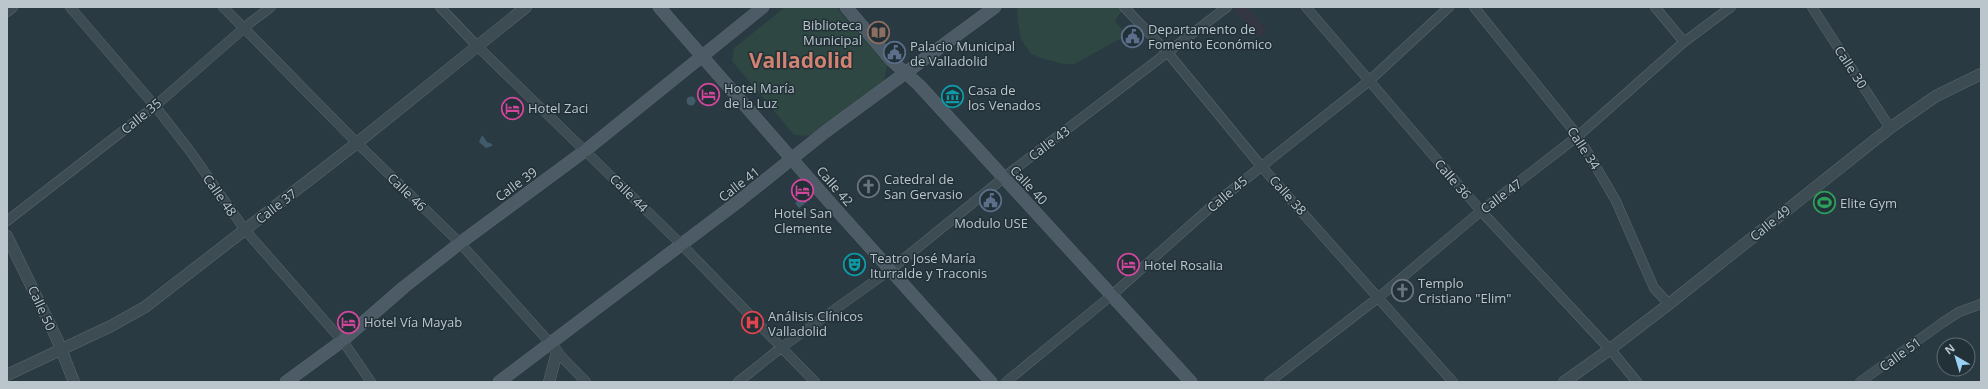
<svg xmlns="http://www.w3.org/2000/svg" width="1988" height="389" font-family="'Open Sans',sans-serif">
  <rect width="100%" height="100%" fill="#293a42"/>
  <path fill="#353643" d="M 1237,7 L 1247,7 L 1267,30 L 1258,38 L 1234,9 Z"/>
  <path fill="#2e4742" d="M 785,7 L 836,7 L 887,66 L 884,81 L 809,136 L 794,135 L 732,61 L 734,48 Z
    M 1017,7 L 1118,7 L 1122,11 L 1115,21 L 1125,33 L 1122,38 L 1074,64 L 1063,64 L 1041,58 L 1031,54 L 1021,39 L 1018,23 Z"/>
  <path fill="#405b6a" d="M686.5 101a4.5 4.5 0 1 1 9 0a4.5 4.5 0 1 1-9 0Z
    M 482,135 L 487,142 L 492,144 L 492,146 L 486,148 L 479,142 Z
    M 802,197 L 807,199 L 807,202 L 799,208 L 795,203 Z"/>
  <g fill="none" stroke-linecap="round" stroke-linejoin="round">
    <defs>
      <path id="minor" d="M 70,7 L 155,106 L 190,151 L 245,230 L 345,344 L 371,382
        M 223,7 L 357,143 L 460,243 L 551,344
        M 440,7 L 478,47 L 682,245 L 815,382
        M 1124,7 L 1168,53 L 1261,166 L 1453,382
        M 1306,7 L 1481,211 L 1615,355 L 1637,382
        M 1474,7 L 1578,136 L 1616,201 L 1654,288 L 1669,304
        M 1655,7 L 1684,42
        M 1812,7 L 1890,128
        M 7,221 L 155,106 L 251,22 L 271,7
        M 557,352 L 586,382
        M 738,382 L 782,347 L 890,270 L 1012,171 L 1227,7
        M 1006,382 L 1112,295 L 1213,205 L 1369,81 L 1449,7
        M 1269,382 L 1379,297 L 1481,211 L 1578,136 L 1684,42 L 1731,7
        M 1860,382 L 1942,323 L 1959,312 L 1981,304"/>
      <path id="tertiary" d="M 7,11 L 12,7
        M 7,236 L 57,339 L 74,382
        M 7,375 L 111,326 L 145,307 L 357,143 L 526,7
        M 549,382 L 557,352 L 551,344
        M 1564,382 L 1609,350 L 1669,304 L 1890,128 L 1936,96 L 1981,74"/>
      <path id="secondary" d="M 659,7 L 833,206 L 991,382
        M 846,7 L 891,60 L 919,85 L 1191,382
        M 286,382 L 342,341 L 404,287 L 460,243 L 586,150 L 763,7
        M 499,382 L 739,201 L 825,132 L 995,7"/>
    </defs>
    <use href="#minor" stroke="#5b686f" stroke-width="10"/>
    <use href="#tertiary" stroke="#5b686f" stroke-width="12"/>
    <use href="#secondary" stroke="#5b686f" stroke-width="13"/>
    <use href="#minor" stroke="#3d4b52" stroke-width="9"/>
    <use href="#tertiary" stroke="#3d4b52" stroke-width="11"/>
    <use href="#secondary" stroke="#4c5b65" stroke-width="12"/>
  </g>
  <defs>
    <symbol id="library-ring" viewBox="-11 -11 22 22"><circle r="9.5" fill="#223037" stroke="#8d6e63" stroke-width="1.5"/><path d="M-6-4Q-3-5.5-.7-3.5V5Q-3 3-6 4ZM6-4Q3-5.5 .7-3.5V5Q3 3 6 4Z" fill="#8d6e63"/></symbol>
    <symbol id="civic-ring" viewBox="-11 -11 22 22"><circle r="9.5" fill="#223037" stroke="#5c6f8a" stroke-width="1.5"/><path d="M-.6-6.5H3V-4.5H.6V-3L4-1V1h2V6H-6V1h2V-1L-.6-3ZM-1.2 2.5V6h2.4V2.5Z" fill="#5c6f8a"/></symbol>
    <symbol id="hotel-ring" viewBox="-11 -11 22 22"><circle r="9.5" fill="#223037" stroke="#d1479c" stroke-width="1.5"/><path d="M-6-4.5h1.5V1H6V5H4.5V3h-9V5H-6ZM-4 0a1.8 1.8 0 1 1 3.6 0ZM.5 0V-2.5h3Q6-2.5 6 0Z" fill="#d1479c"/></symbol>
    <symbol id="museum-ring" viewBox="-11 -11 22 22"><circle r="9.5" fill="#223037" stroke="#0f9aa8" stroke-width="1.5"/><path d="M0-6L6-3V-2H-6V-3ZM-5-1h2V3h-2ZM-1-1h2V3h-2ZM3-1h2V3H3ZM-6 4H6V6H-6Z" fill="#0f9aa8"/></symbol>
    <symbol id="church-ring" viewBox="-11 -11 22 22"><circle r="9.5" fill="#223037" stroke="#6b7280" stroke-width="1.5"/><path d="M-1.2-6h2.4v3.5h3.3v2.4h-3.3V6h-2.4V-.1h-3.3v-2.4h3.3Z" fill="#6b7280"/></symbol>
    <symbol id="stadium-ring" viewBox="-11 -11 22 22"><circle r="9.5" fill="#223037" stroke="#2e9e5b" stroke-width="1.5"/><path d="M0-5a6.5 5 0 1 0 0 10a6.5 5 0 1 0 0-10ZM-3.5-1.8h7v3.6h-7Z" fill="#2e9e5b"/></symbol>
    <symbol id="theatre-ring" viewBox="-11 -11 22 22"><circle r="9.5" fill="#223037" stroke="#0f9aa8" stroke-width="1.5"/><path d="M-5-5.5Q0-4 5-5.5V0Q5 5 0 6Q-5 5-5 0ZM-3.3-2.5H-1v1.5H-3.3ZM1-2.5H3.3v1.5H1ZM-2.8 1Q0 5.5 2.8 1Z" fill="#0f9aa8"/></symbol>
    <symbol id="hospital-ring" viewBox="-11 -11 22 22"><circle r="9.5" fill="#223037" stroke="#e0444e" stroke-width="1.5"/><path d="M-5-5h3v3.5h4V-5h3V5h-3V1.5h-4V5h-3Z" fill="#e0444e"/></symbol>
  </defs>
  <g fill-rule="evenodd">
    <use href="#library-ring" x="866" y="20" width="25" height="25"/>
    <use href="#civic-ring" x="1120" y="24" width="25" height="25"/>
    <use href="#civic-ring" x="882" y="40" width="25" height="25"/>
    <use href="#hotel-ring" x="696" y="82" width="25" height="25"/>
    <use href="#museum-ring" x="940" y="84" width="25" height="25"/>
    <use href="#hotel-ring" x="500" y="96" width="25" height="25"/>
    <use href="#church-ring" x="856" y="174" width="25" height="25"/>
    <use href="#hotel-ring" x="790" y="178" width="25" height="25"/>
    <use href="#civic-ring" x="978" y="188" width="25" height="25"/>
    <use href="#stadium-ring" x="1812" y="190" width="25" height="25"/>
    <use href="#theatre-ring" x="842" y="252" width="25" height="25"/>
    <use href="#hotel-ring" x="1116" y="252" width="25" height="25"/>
    <use href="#church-ring" x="1390" y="278" width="25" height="25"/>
    <use href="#hotel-ring" x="336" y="310" width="25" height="25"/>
    <use href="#hospital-ring" x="740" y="310" width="25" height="25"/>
  </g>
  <g text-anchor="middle" stroke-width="3" stroke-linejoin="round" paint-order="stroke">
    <g font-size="13" fill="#bac5cc" stroke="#223037" text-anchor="start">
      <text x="862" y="30" text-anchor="end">Biblioteca<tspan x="862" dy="15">Municipal</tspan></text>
      <text x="1148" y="34">Departamento de<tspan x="1148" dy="15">Fomento Económico</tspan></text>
      <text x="910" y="51">Palacio Municipal<tspan x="910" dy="15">de Valladolid</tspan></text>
      <text x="724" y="93">Hotel María<tspan x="724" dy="15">de la Luz</tspan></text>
      <text x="968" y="95">Casa de<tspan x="968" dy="15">los Venados</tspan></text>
      <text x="528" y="113">Hotel Zaci</text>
      <text x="884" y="184">Catedral de<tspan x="884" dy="15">San Gervasio</tspan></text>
      <text x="1840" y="208">Elite Gym</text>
      <text x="803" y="218" text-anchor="middle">Hotel San<tspan x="803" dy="15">Clemente</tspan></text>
      <text x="991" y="228" text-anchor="middle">Modulo USE</text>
      <text x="870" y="263">Teatro José María<tspan x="870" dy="15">Iturralde y Traconis</tspan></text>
      <text x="1144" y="270">Hotel Rosalia</text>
      <text x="1418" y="288">Templo<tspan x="1418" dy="15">Cristiano "Elim"</tspan></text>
      <text x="768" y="321">Análisis Clínicos<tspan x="768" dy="15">Valladolid</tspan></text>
      <text x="364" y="327">Hotel Vía Mayab</text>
    </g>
    <g font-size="13" fill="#bac5cc" stroke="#223037">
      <text transform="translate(1851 67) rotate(57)" y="5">Calle 30</text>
      <text transform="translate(141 116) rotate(-39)" y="5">Calle 35</text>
      <text transform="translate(1049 143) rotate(-37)" y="5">Calle 43</text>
      <text transform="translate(1584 148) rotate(57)" y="5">Calle 34</text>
      <text transform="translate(1453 179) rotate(49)" y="5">Calle 36</text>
      <text transform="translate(516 184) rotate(-36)" y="5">Calle 39</text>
      <text transform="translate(739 184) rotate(-38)" y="5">Calle 41</text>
      <text transform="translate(1029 185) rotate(47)" y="5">Calle 40</text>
      <text transform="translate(835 186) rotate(49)" y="5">Calle 42</text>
      <text transform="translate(407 192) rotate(44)" y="5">Calle 46</text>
      <text transform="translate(629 193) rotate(45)" y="5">Calle 44</text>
      <text transform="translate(1227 194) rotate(-40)" y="5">Calle 45</text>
      <text transform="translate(220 195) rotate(55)" y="5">Calle 48</text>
      <text transform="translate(1288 195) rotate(48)" y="5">Calle 38</text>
      <text transform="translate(1501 196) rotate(-37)" y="5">Calle 47</text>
      <text transform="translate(276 206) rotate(-38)" y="5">Calle 37</text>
      <text transform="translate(1770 223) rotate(-39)" y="5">Calle 49</text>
      <text transform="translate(42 308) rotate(65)" y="5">Calle 50</text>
      <text transform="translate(1900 354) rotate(-36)" y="5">Calle 51</text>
    </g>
    <g font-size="21" font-weight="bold" fill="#d08371" stroke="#223037">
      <text x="801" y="68">Valladolid</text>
    </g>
  </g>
  <rect width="1988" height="389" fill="none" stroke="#bac5cc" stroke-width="16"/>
  <g transform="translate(1956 357) rotate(322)"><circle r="19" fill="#223037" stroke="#5f6c73"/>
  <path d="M0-3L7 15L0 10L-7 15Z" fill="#99d1f2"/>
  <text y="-6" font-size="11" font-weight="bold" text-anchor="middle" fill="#bac5cc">N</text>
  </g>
</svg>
